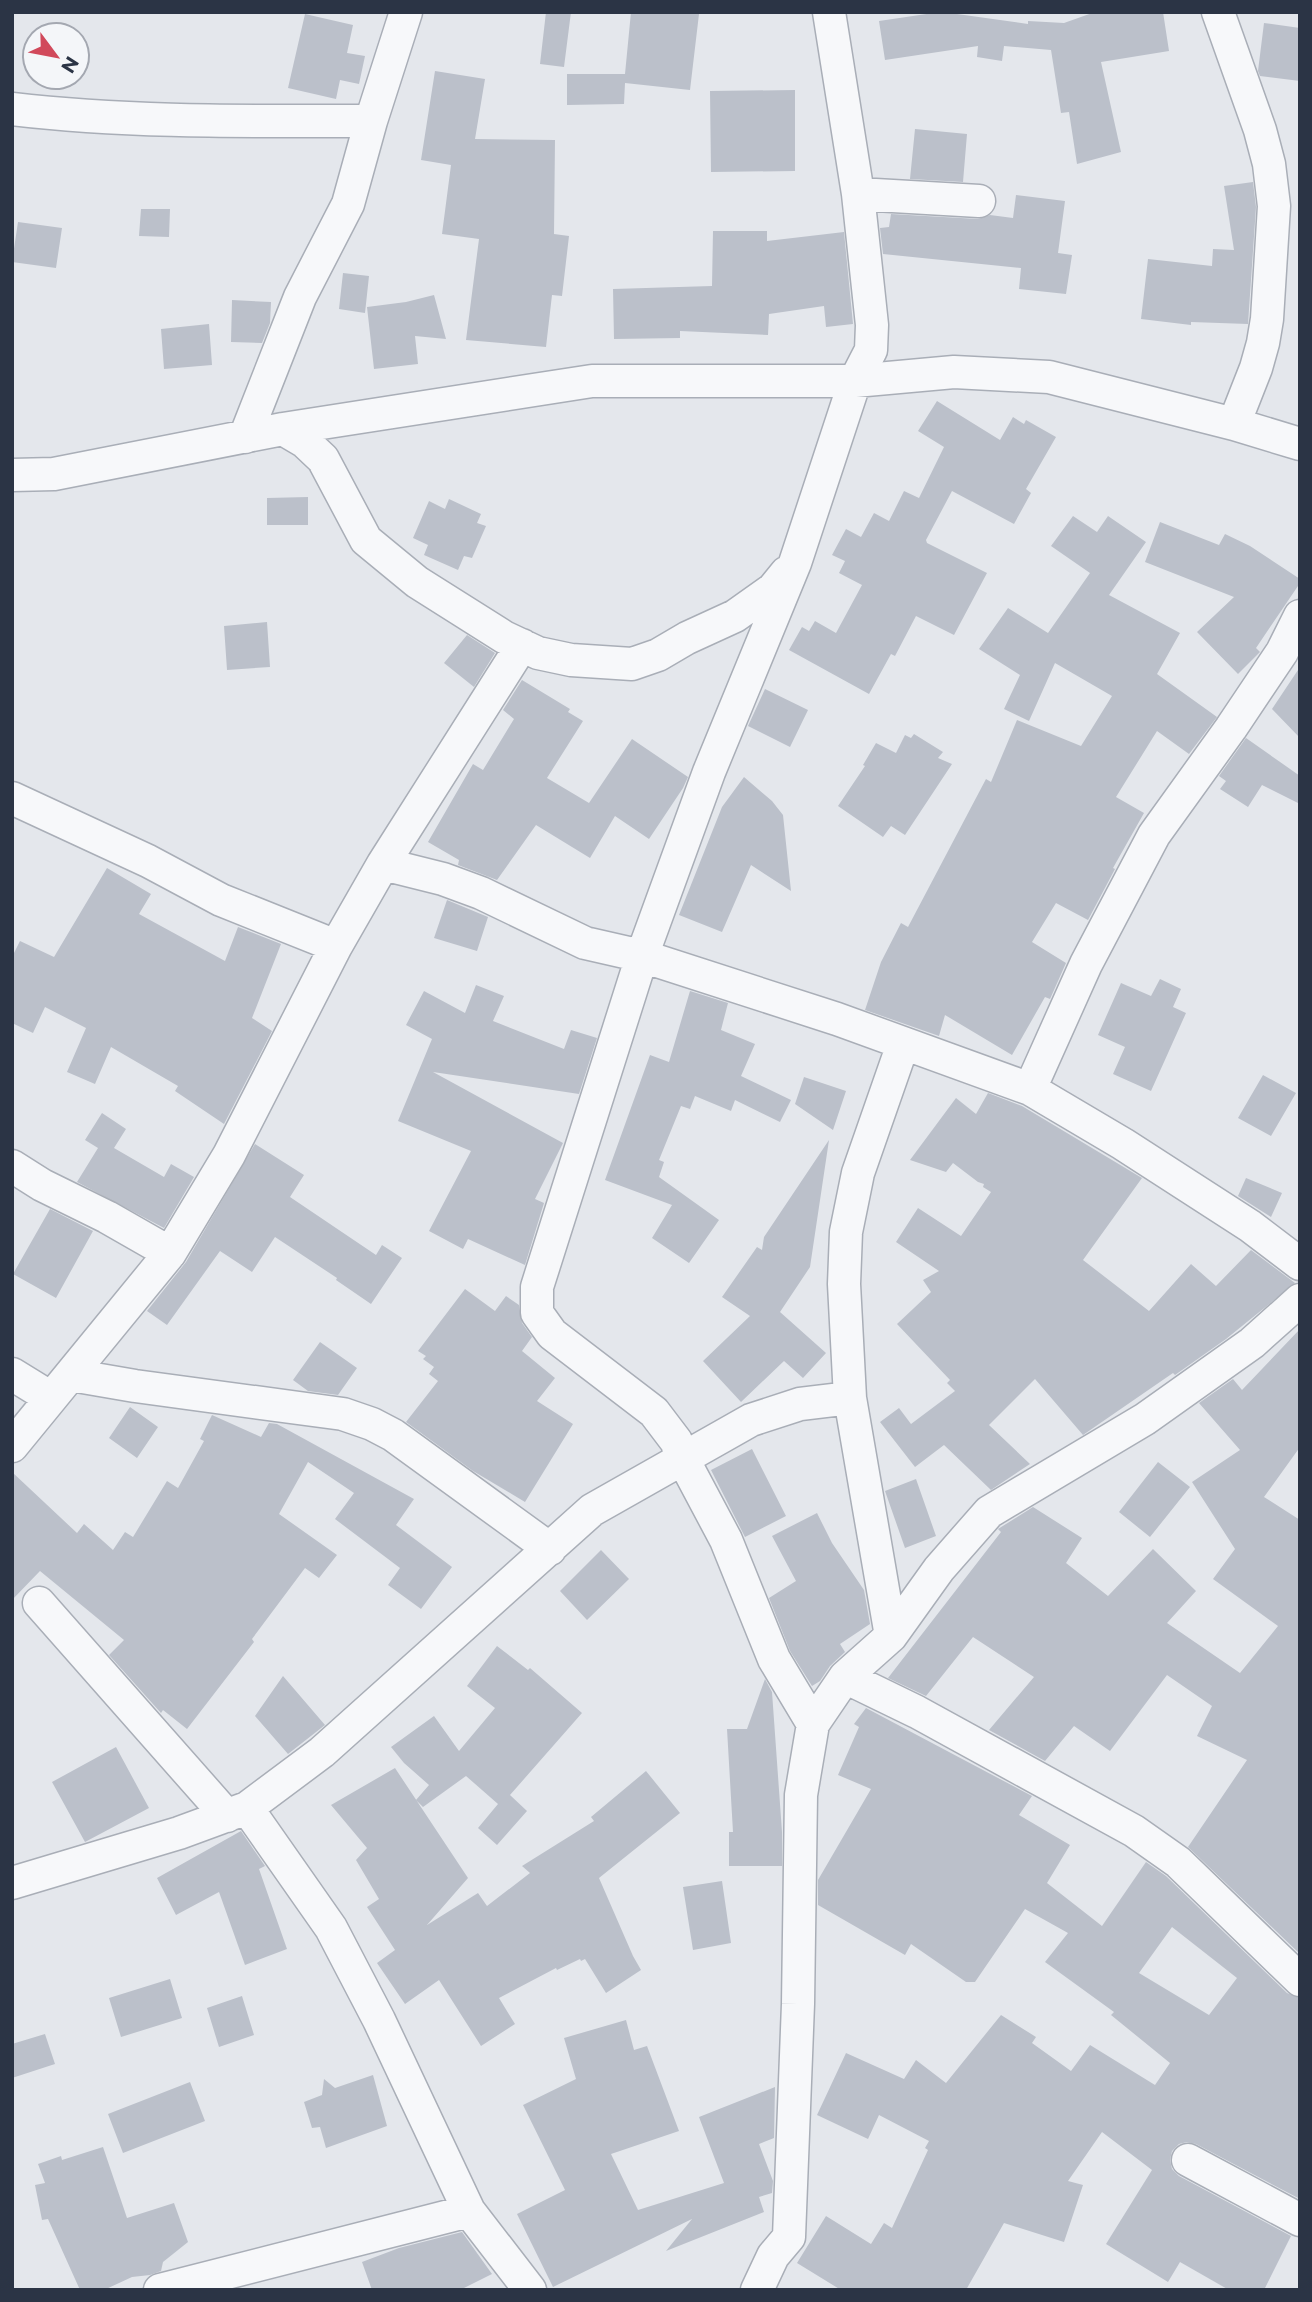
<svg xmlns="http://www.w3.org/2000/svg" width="1312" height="2302" font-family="Montserrat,sans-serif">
  <rect width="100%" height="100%" fill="#e4e7ec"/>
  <path fill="#bbc0ca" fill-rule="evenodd" d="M 546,12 L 571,12 L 564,67 L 540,64 Z
    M 631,12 L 699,14 L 690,90 L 625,83 L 624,104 L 567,105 L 567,74 L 625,74 Z
    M 940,12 L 956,12 L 957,14 L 1028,24 L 1028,21 L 1064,23 L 1095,12 L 1163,12 L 1169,51 L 1101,62 L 1121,152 L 1077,164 L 1069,112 L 1061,113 L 1051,50 L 1004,46 L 1002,61 L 977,57 L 978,46 L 885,60 L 879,21 Z
    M 305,14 L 353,25 L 347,53 L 365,56 L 359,84 L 340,80 L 336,99 L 288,88 Z
    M 1264,23 L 1300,28 L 1300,81 L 1260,76 L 1258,71 Z
    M 435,71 L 485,79 L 475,139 L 555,140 L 554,234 L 569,236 L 562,296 L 552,295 L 546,347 L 466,340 L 479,239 L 442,234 L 451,165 L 421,160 Z
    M 795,90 L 795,171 L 711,172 L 710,91 Z
    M 915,129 L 967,134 L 963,182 L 910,179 Z
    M 1253,182 L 1256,207 L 1248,324 L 1191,322 L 1191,325 L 1141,319 L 1148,259 L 1212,266 L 1213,249 L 1234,250 L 1224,186 Z
    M 1016,195 L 1065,201 L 1058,253 L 1072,255 L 1066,294 L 1019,289 L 1021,268 L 883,254 L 880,228 L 889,227 L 891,214 L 978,219 L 990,215 L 1013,218 Z
    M 141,209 L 170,209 L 169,237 L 139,236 Z
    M 18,222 L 62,228 L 56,268 L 12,262 Z
    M 713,231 L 767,231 L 767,241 L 844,232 L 853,324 L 826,327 L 824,306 L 769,314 L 768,335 L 680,331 L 680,338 L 614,339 L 613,289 L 712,286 Z
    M 343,273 L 369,276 L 365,313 L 339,309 Z
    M 434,295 L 446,339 L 415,336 L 418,364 L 374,369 L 367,307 L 406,302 Z
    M 232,300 L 271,302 L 270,323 L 262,343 L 231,342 Z
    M 209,324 L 212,365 L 164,369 L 161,329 Z
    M 937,401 L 1000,440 L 1013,417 L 1024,424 L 1026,420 L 1056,437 L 1026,489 L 1031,493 L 1014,524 L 952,491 L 926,540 L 927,543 L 987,573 L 954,635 L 916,616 L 895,656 L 891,654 L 869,694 L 789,650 L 802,627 L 809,631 L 815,621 L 836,633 L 862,585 L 839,573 L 845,561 L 832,555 L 846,529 L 861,537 L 874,513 L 889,521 L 904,491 L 919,498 L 944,447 L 918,431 Z
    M 308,497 L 308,525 L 267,525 L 267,498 Z
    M 449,499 L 481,514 L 477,523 L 486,526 L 472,558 L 464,556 L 458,570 L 424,555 L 428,545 L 413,538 L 429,501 L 445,509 Z
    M 1073,516 L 1097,532 L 1108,516 L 1146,542 L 1109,595 L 1180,633 L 1157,674 L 1217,717 L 1189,754 L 1157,731 L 1116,797 L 1144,813 L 1113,868 L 1115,869 L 1088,920 L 1056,903 L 1032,942 L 1066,963 L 1050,999 L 1045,997 L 1012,1055 L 945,1015 L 939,1036 L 865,1010 L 881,962 L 901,923 L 908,927 L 986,779 L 991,782 L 1017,720 L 1081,746 L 1112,696 L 1055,663 L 1029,721 L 1004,709 L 1020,675 L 979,649 L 1008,608 L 1048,633 L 1090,573 L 1051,546 Z
    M 1160,522 L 1219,545 L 1225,534 L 1250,546 L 1300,579 L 1300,583 L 1256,648 L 1260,652 L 1238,674 L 1197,632 L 1234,597 L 1145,562 Z
    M 267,622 L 270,667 L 227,670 L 224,626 Z
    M 467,635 L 495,653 L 474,687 L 444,663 Z
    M 1300,667 L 1300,738 L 1272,709 Z
    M 522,680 L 570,709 L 568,712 L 583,721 L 547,778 L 589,803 L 632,739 L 688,777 L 683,788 L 649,839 L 615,816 L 590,858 L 536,825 L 497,880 L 458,865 L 459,860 L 428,842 L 473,764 L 483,770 L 514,719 L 503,710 Z
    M 765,689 L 808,710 L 790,747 L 748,726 Z
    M 914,734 L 943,752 L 938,758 L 952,764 L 905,835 L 891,826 L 883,837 L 838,806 L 865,766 L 863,765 L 876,743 L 896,753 L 905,735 L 911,738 Z
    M 1246,738 L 1300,776 L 1300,804 L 1262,785 L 1248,807 L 1220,789 L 1226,781 L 1219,776 Z
    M 744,777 L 772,801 L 783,815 L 791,891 L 751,865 L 722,932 L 679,915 L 722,807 Z
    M 107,868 L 151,894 L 139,914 L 225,961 L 238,927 L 281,944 L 252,1018 L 272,1031 L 224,1124 L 175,1091 L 178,1086 L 111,1047 L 95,1084 L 67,1072 L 86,1028 L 45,1007 L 33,1033 L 12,1023 L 12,957 L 20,941 L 54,957 Z
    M 447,900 L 488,917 L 477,951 L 434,938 Z
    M 1160,979 L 1181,989 L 1173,1007 L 1186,1013 L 1151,1091 L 1113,1074 L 1125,1047 L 1098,1035 L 1121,983 L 1151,996 Z
    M 476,985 L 504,996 L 493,1021 L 564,1049 L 571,1030 L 597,1038 L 579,1094 L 433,1072 L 563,1143 L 535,1199 L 544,1203 L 525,1265 L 468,1239 L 463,1249 L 429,1231 L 471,1151 L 398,1121 L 432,1039 L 406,1025 L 424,991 L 465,1013 Z
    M 690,991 L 728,1003 L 721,1030 L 755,1044 L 741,1076 L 791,1100 L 780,1122 L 735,1100 L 731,1111 L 695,1096 L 690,1109 L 681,1106 L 659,1160 L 664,1162 L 659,1177 L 719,1220 L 689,1263 L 652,1238 L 672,1205 L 605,1180 L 650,1055 L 669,1062 Z
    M 1263,1075 L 1296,1093 L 1271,1136 L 1238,1118 Z
    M 804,1077 L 846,1091 L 833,1130 L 795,1104 Z
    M 988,1093 L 1022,1106 L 1142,1178 L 1083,1260 L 1149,1311 L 1191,1264 L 1216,1286 L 1251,1250 L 1295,1283 L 1226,1339 L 1175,1375 L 1173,1373 L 1083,1435 L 1035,1379 L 989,1425 L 1030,1464 L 991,1490 L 944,1445 L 915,1467 L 880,1422 L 899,1408 L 911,1424 L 955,1391 L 947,1383 L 950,1380 L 897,1324 L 931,1292 L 923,1280 L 939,1271 L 896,1242 L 918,1208 L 961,1236 L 991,1192 L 983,1187 L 984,1184 L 978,1182 L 953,1163 L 946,1172 L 910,1160 L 956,1098 L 976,1114 Z
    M 102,1113 L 126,1129 L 114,1148 L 164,1177 L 171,1164 L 194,1177 L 164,1228 L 77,1182 L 98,1148 L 85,1140 Z
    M 829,1140 L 810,1267 L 780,1312 L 826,1353 L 803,1378 L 784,1361 L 741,1402 L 703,1361 L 750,1316 L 722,1297 L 757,1247 L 762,1250 L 764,1237 Z
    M 255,1144 L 304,1175 L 290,1197 L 376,1255 L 382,1245 L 402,1258 L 371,1304 L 336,1280 L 337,1278 L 275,1237 L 252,1272 L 220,1251 L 167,1325 L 147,1311 L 186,1262 Z
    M 1246,1178 L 1282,1193 L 1271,1217 L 1238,1196 Z
    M 50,1209 L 93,1231 L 56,1298 L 13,1274 Z
    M 465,1289 L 495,1311 L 506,1296 L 519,1305 L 522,1323 L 532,1337 L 522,1351 L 555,1378 L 537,1401 L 573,1424 L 525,1502 L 473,1471 L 406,1422 L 438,1381 L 429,1374 L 434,1367 L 423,1359 L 426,1356 L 418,1351 Z
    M 1300,1329 L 1300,1447 L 1264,1497 L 1300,1520 L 1300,1954 L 1188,1847 L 1247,1760 L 1197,1736 L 1212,1706 L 1167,1675 L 1110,1751 L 1074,1726 L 1045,1761 L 989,1730 L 1034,1677 L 973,1637 L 926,1696 L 888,1678 L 1001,1532 L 998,1529 L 1033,1507 L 1082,1538 L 1066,1563 L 1108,1596 L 1153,1549 L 1196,1591 L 1167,1623 L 1240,1673 L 1278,1626 L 1213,1579 L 1235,1549 L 1192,1482 L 1240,1450 L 1199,1403 L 1233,1379 L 1242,1390 Z
    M 320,1342 L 357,1368 L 338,1395 L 308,1391 L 293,1380 Z
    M 130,1407 L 158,1427 L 137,1458 L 109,1438 Z
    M 212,1415 L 261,1437 L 269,1423 L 277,1424 L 414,1499 L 396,1525 L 452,1567 L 421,1609 L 388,1585 L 400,1568 L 335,1519 L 354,1493 L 308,1462 L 279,1514 L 337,1555 L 319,1578 L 305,1568 L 252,1639 L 254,1642 L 187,1729 L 163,1710 L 161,1713 L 109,1655 L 124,1640 L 40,1571 L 12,1600 L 12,1472 L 77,1533 L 84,1524 L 113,1550 L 125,1532 L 133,1537 L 167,1481 L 178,1488 L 204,1441 L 200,1439 Z
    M 752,1449 L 786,1516 L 745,1537 L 711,1470 Z
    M 1158,1462 L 1190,1487 L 1150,1537 L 1119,1512 Z
    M 916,1479 L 936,1536 L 905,1548 L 885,1491 Z
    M 817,1513 L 832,1543 L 864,1590 L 870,1624 L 840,1644 L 845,1652 L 830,1666 L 820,1681 L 812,1686 L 790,1651 L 769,1598 L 796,1581 L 772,1536 Z
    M 601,1550 L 629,1579 L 587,1620 L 560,1591 Z
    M 497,1646 L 528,1670 L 530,1668 L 582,1713 L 510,1795 L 527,1811 L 497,1845 L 478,1828 L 498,1804 L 466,1776 L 423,1807 L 416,1800 L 429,1785 L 404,1763 L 391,1747 L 434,1716 L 459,1751 L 495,1708 L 467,1686 Z
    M 283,1676 L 325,1725 L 288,1754 L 255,1716 Z
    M 765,1679 L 772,1692 L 782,1832 L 782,1866 L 729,1866 L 729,1832 L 733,1832 L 727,1729 L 747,1729 Z
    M 866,1708 L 1032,1796 L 1019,1815 L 1070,1845 L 1047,1883 L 1102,1926 L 1146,1862 L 1166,1876 L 1287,1993 L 1300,1998 L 1300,2199 L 1196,2144 L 1187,2142 L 1179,2144 L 1172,2151 L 1170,2160 L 1172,2169 L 1179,2176 L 1291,2236 L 1264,2290 L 1229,2290 L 1180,2262 L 1168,2282 L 1106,2244 L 1152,2170 L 1102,2132 L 1068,2181 L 1083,2185 L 1064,2242 L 1004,2223 L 966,2290 L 841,2290 L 797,2263 L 826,2216 L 871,2244 L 884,2223 L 892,2228 L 928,2150 L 925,2148 L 929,2141 L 879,2115 L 868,2139 L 817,2115 L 846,2053 L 904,2079 L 916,2060 L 946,2083 L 1001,2015 L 1036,2037 L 1032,2043 L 1071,2071 L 1090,2045 L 1155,2085 L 1170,2063 L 1111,2015 L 1114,2012 L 1045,1962 L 1068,1933 L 1025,1909 L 975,1982 L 966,1982 L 911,1944 L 905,1955 L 818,1905 L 818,1880 L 871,1789 L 838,1775 L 859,1727 L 854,1724 ZM 1172,1927 L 1237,1978 L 1209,2015 L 1139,1973 Z
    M 116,1747 L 149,1808 L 85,1842 L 52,1782 Z
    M 395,1768 L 468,1878 L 427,1925 L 478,1893 L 487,1906 L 530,1873 L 522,1866 L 594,1821 L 591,1817 L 646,1771 L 680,1813 L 599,1878 L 633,1956 L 641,1970 L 606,1993 L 585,1959 L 581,1961 L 580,1959 L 557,1970 L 556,1968 L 499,1998 L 515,2024 L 481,2046 L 439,1980 L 405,2004 L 377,1963 L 395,1950 L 367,1907 L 379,1899 L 356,1860 L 367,1848 L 331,1805 Z
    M 241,1831 L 265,1866 L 259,1869 L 287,1949 L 245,1965 L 219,1892 L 176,1915 L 157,1878 Z
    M 722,1881 L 731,1943 L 693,1950 L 683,1887 Z
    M 170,1979 L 182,2018 L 121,2037 L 109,1998 Z
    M 242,1996 L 254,2035 L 219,2047 L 207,2008 Z
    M 626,2020 L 634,2050 L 647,2046 L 679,2131 L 611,2154 L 638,2210 L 724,2183 L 699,2117 L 775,2087 L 774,2138 L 759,2144 L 773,2181 L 772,2193 L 759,2197 L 764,2212 L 666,2251 L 692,2219 L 553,2287 L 517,2214 L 565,2190 L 523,2105 L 576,2079 L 564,2038 Z
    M 45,2034 L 55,2064 L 12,2078 L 12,2044 Z
    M 373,2075 L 387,2126 L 326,2148 L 320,2127 L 312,2128 L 304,2102 L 322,2095 L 324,2079 L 335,2088 Z
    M 190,2082 L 205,2121 L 123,2153 L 108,2114 Z
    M 103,2147 L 127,2218 L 174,2203 L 188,2242 L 163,2262 L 161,2271 L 150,2275 L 132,2277 L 104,2290 L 80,2290 L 48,2219 L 42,2220 L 35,2185 L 45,2183 L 38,2164 L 61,2156 L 62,2160 Z
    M 462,2232 L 492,2274 L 460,2290 L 372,2290 L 362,2262 L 399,2248 Z"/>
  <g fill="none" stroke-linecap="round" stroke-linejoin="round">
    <defs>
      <path id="street" d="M 1218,12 L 1260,130 L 1269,164 L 1274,206 L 1267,319 L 1263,343 L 1256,368 L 1234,424
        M 12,109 C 131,123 252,121 371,121
        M 858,194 L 979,201
        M 283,429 L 305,442 L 323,459 L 366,540 L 417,582 L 504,637 L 538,653 L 571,660 L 632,664 L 658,655 L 687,638 L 735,616 L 773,589 L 786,573
        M 245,437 L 300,297 L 348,204 L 371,121 L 406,12
        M 12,475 L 54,474 L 283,429 L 592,381 L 855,381 L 954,372 L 1049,377 L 1234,424 L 1300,444
        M 12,798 L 148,861 L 221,900 L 336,946
        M 383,864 L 443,879 L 481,893 L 585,943 L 642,956 L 837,1019 L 1030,1089 L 1123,1144 L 1250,1226 L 1300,1264
        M 1030,1089 L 1086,964 L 1154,835 L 1231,728 L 1282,652 L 1300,616
        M 12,1166 L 42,1185 L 107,1217 L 170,1253
        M 12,1374 L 51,1398
        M 71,1375 L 135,1386 L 343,1414 L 372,1424 L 393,1435 L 550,1549
        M 12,1446 L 170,1253 L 229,1155 L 336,946 L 383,864 L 522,645
        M 39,1603 L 227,1816
        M 891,1636 L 850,1398 L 844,1284 L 846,1232 L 858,1173 L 903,1044
        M 845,1677 L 917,1712 L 1134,1831 L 1178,1862 L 1300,1980
        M 813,1724 L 774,1659 L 726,1540 L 683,1459 L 676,1441 L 654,1412 L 552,1334 L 537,1313 L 537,1287 L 642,956 L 709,772 L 795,563 L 855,381 L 871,350 L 872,325 L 858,194 L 829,12
        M 247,1808 L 331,1928 L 379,2020 L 469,2211 L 530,2290
        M 12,1883 L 179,1833 L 247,1808 L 322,1752 L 592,1510 L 751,1420 L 800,1404 L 850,1398
        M 1188,2160 L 1300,2220
        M 160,2290 L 469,2211
        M 757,2290 L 773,2256 L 789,2237 L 798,2004 L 801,1795 L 813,1724 L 845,1677 L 891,1636 L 939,1569 L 989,1512 L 1145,1419 L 1252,1343 L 1300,1300"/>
    </defs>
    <use href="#street" stroke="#a9aeb7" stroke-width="35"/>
    <use href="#street" stroke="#f7f8fa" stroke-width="32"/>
  </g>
  <rect width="1312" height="2302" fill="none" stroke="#2b3445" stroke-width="28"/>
  <g transform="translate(56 56) rotate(122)"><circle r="33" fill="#f4f6f9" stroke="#a4a8b1" stroke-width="2"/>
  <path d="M0-5L12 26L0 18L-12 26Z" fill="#d1495b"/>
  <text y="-10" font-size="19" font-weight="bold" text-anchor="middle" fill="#2b3445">N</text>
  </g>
</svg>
